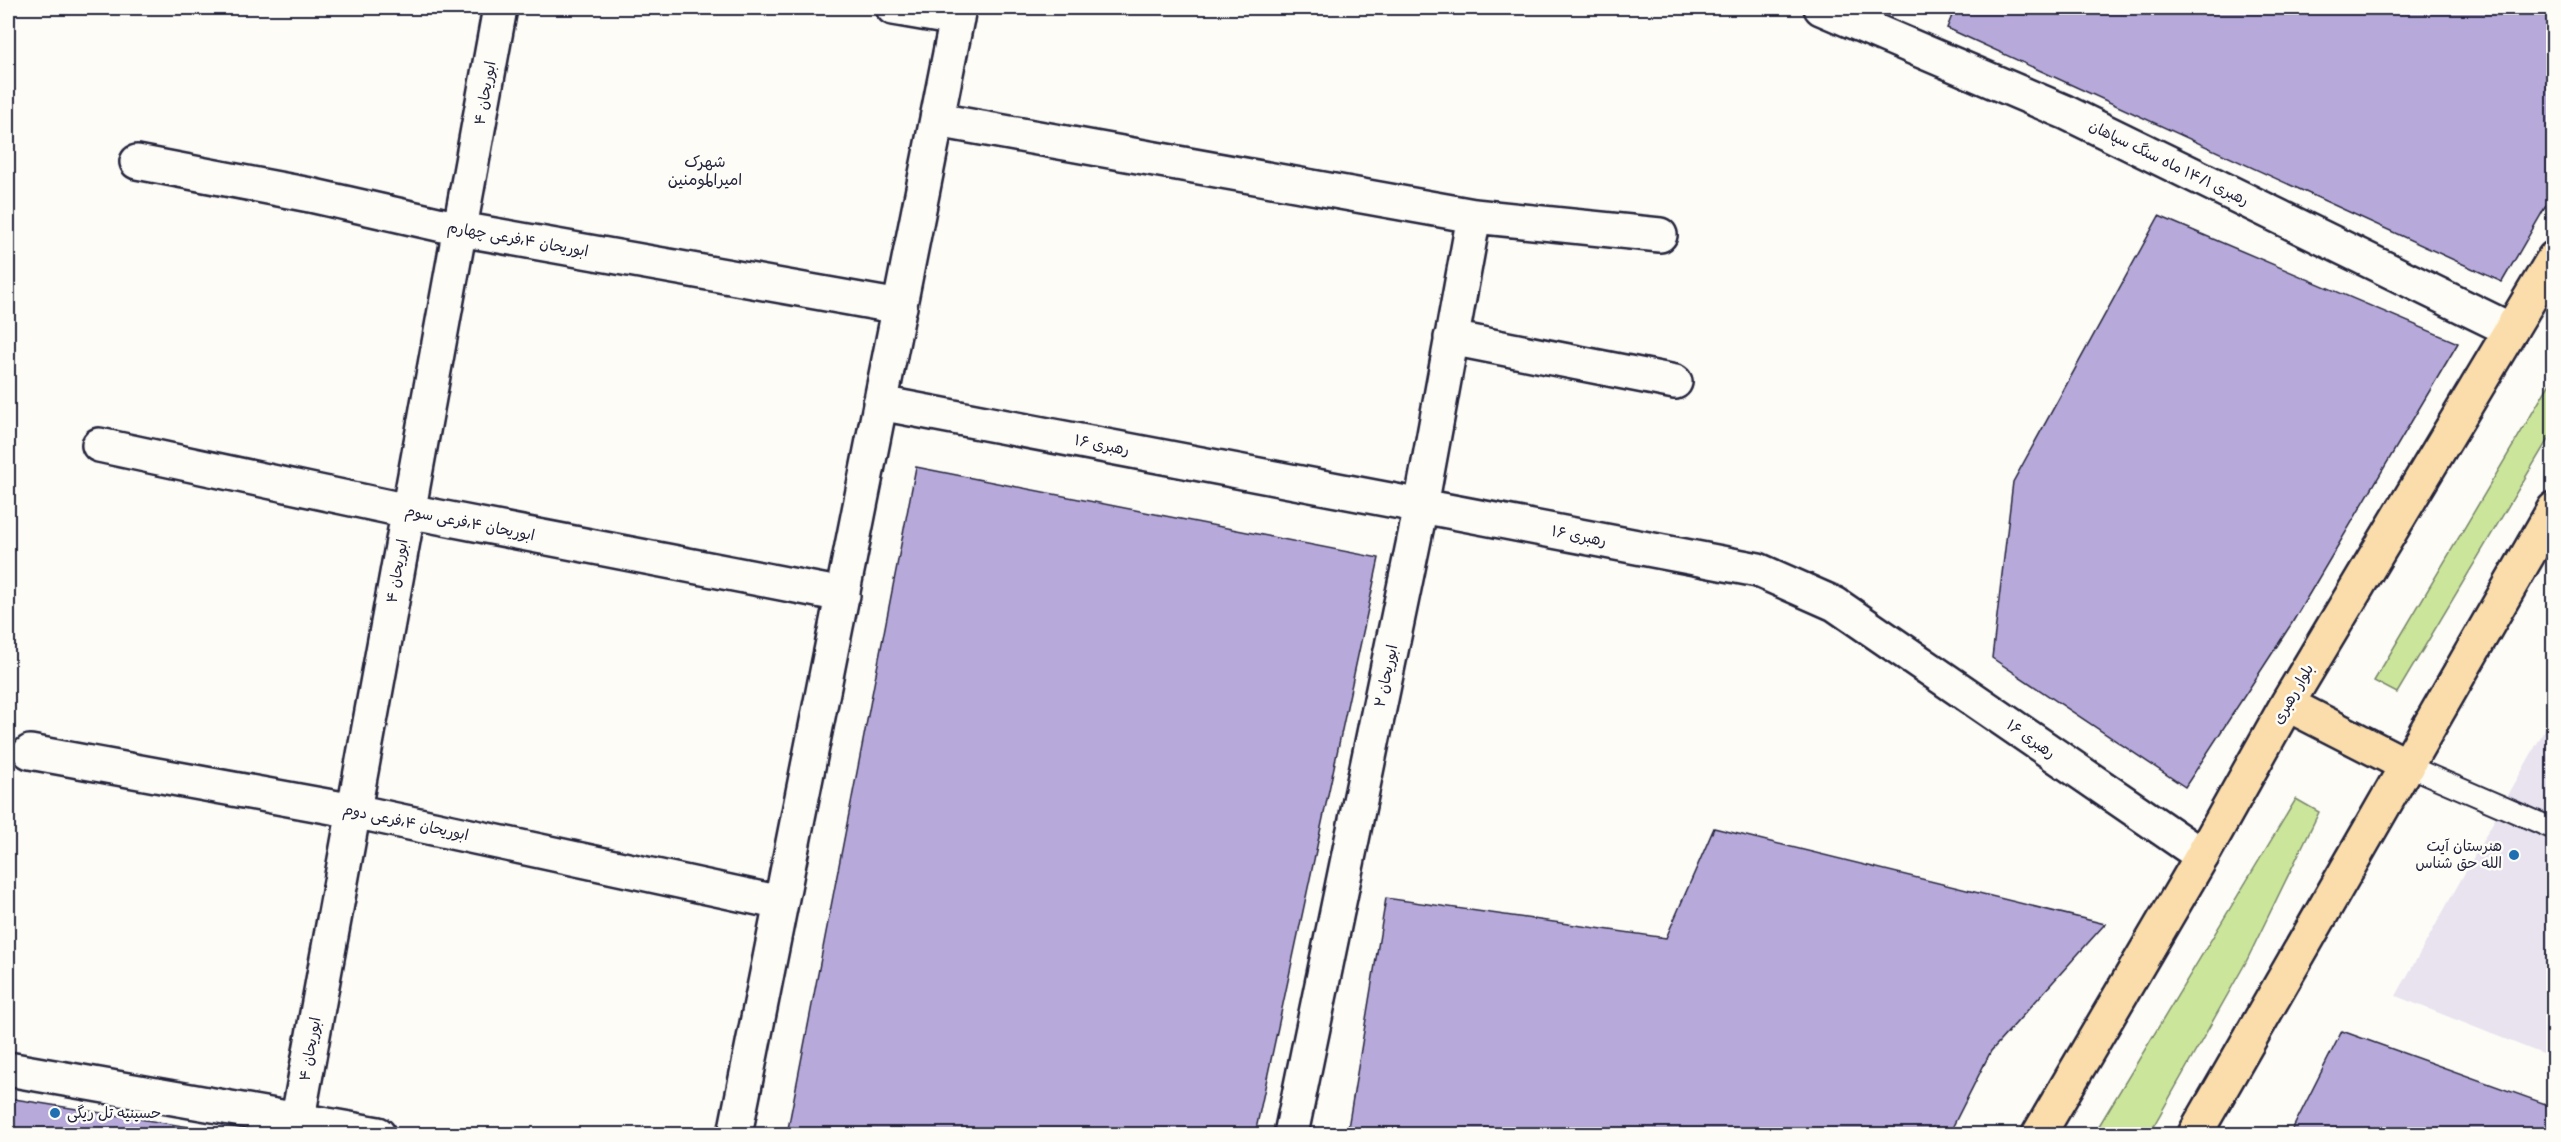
<svg xmlns="http://www.w3.org/2000/svg" width="2561" height="1142" font-family="'Balsamiq Sans','Playpen Sans Arabic',sans-serif">
  <rect width="100%" height="100%" fill="#fdfcf7"/>
  <filter id="ink" filterUnits="userSpaceOnUse"><feTurbulence type="fractalNoise" baseFrequency=".0167" numOctaves="2"/><feDisplacementMap in="SourceGraphic" scale="12" xChannelSelector="R" yChannelSelector="G"/><feConvolveMatrix kernelMatrix="1 2 1 2 8 2 1 2 1" color-interpolation-filters="sRGB"/></filter>
  <g filter="url(#ink)">
    <path fill="#e8e3ef" d="M 2553,715 L 2553,1058 L 2396,996 Z"/>
    <path fill="#cbe59b" stroke="#76846b" stroke-width="1.5" d="M 2553,378 L 2553,431 L 2397,693 L 2374,681 Z
      M 2296,799 L 2319,812 L 2246,962 L 2149,1134 L 2094,1134 Z"/>
    <path fill="#b7aadb" stroke="#22223b" stroke-width="1.5" d="M 1955,8 L 2554,8 L 2554,192 L 2502,282 L 1947,28 Z
      M 2159,216 L 2458,343 L 2292,623 L 2185,787 L 1992,658 L 2013,482 Z
      M 916,467 L 1379,558 L 1255,1134 L 787,1134 Z
      M 1714,828 L 2105,924 L 1991,1051 L 1949,1134 L 1347,1134 L 1386,898 L 1666,938 Z
      M 2342,1031 L 2554,1107 L 2554,1134 L 2290,1134 Z
      M 8,1098 L 196,1128 L 194,1134 L 8,1134 Z"/>
    <g fill="none" stroke-linecap="round" stroke-linejoin="round">
      <defs>
        <path id="lane" d="M 2408,766 L 2554,829"/>
        <path id="street" d="M 893,8 L 957,19
          M 1821,8 L 2065,112 L 2511,330
          M 937,120 L 1474,216 L 1660,235
          M 137,162 L 310,195 L 460,229 L 900,307
          M 1451,338 L 1675,382
          M 880,403 L 1758,570 L 1835,604 L 2202,856
          M 99,445 L 408,511 L 843,595
          M 30,752 L 354,811 L 781,903
          M 8,1069 L 378,1134
          M 295,1134 L 500,8
          M 735,1134 L 959,8
          M 1291,1134 L 1421,506 L 1474,216"/>
        <path id="primary" d="M 2287,704 L 2408,766
          M 2039,1134 L 2202,856 L 2287,704 L 2554,258
          M 2195,1134 L 2554,509"/>
      </defs>
      <use href="#lane" stroke="#22223b" stroke-width="24"/>
      <use href="#street" stroke="#22223b" stroke-width="38"/>
      <use href="#primary" stroke="#22223b" stroke-width="38"/>
      <use href="#lane" stroke="#fdfcf7" stroke-width="20"/>
      <use href="#street" stroke="#fdfcf7" stroke-width="33"/>
      <use href="#primary" stroke="#faddab" stroke-width="33"/>
    </g>
  </g>
  <g fill="#1f6fb2" stroke="#fdfcf7" stroke-width="2">
    <circle cx="2514" cy="855" r="6"/>
    <circle cx="55" cy="1113" r="6"/>
  </g>
  <g text-anchor="middle" stroke-width="5" stroke-linejoin="round" paint-order="stroke">
    <g font-size="15" fill="#22223b" stroke="#fdfcf7">
      <text transform="translate(485 93) rotate(-80)" y="5">ابوریحان ۴</text>
      <text transform="translate(2169 163) rotate(26)" y="5">رهبری ۱۴/۱ ماه سنگ سپاهان</text>
      <text transform="translate(518 239) rotate(10)" y="5">ابوریحان ۴،فرعی چهارم</text>
      <text transform="translate(1102 445) rotate(11)" y="5">رهبری ۱۶</text>
      <text transform="translate(470 523) rotate(11)" y="5">ابوریحان ۴،فرعی سوم</text>
      <text transform="translate(1579 536) rotate(11)" y="5">رهبری ۱۶</text>
      <text transform="translate(397 571) rotate(-80)" y="5">ابوریحان ۴</text>
      <text transform="translate(1386 676) rotate(-78)" y="5">ابوریحان ۲</text>
      <text transform="translate(2293 694) rotate(-60)" y="5">بلوار رهبری</text>
      <text transform="translate(2031 739) rotate(35)" y="5">رهبری ۱۶</text>
      <text transform="translate(406 822) rotate(12)" y="5">ابوریحان ۴،فرعی دوم</text>
      <text transform="translate(310 1049) rotate(-80)" y="5">ابوریحان ۴</text>
    </g>
    <g font-size="15" fill="#22223b" stroke="#fdfcf7" text-anchor="end">
      <text x="2502" y="851">هنرستان آیت<tspan x="2502" dy="17">الله حق شناس</tspan></text>
      <text x="67" y="1118" text-anchor="start">حسینیه تل ریگی</text>
    </g>
    <g font-size="16" fill="#22223b" stroke="#fdfcf7">
      <text x="705" y="167">شهرک<tspan x="705" dy="18">امیرالمومنین</tspan></text>
    </g>
  </g>
  <rect width="2561" height="1142" fill="none" stroke="#fdfcf7" stroke-width="30"/>
  <rect x="15" y="15" width="2531" height="1112" fill="none" stroke="#22223b" stroke-width="2" filter="url(#ink)"/>
</svg>
